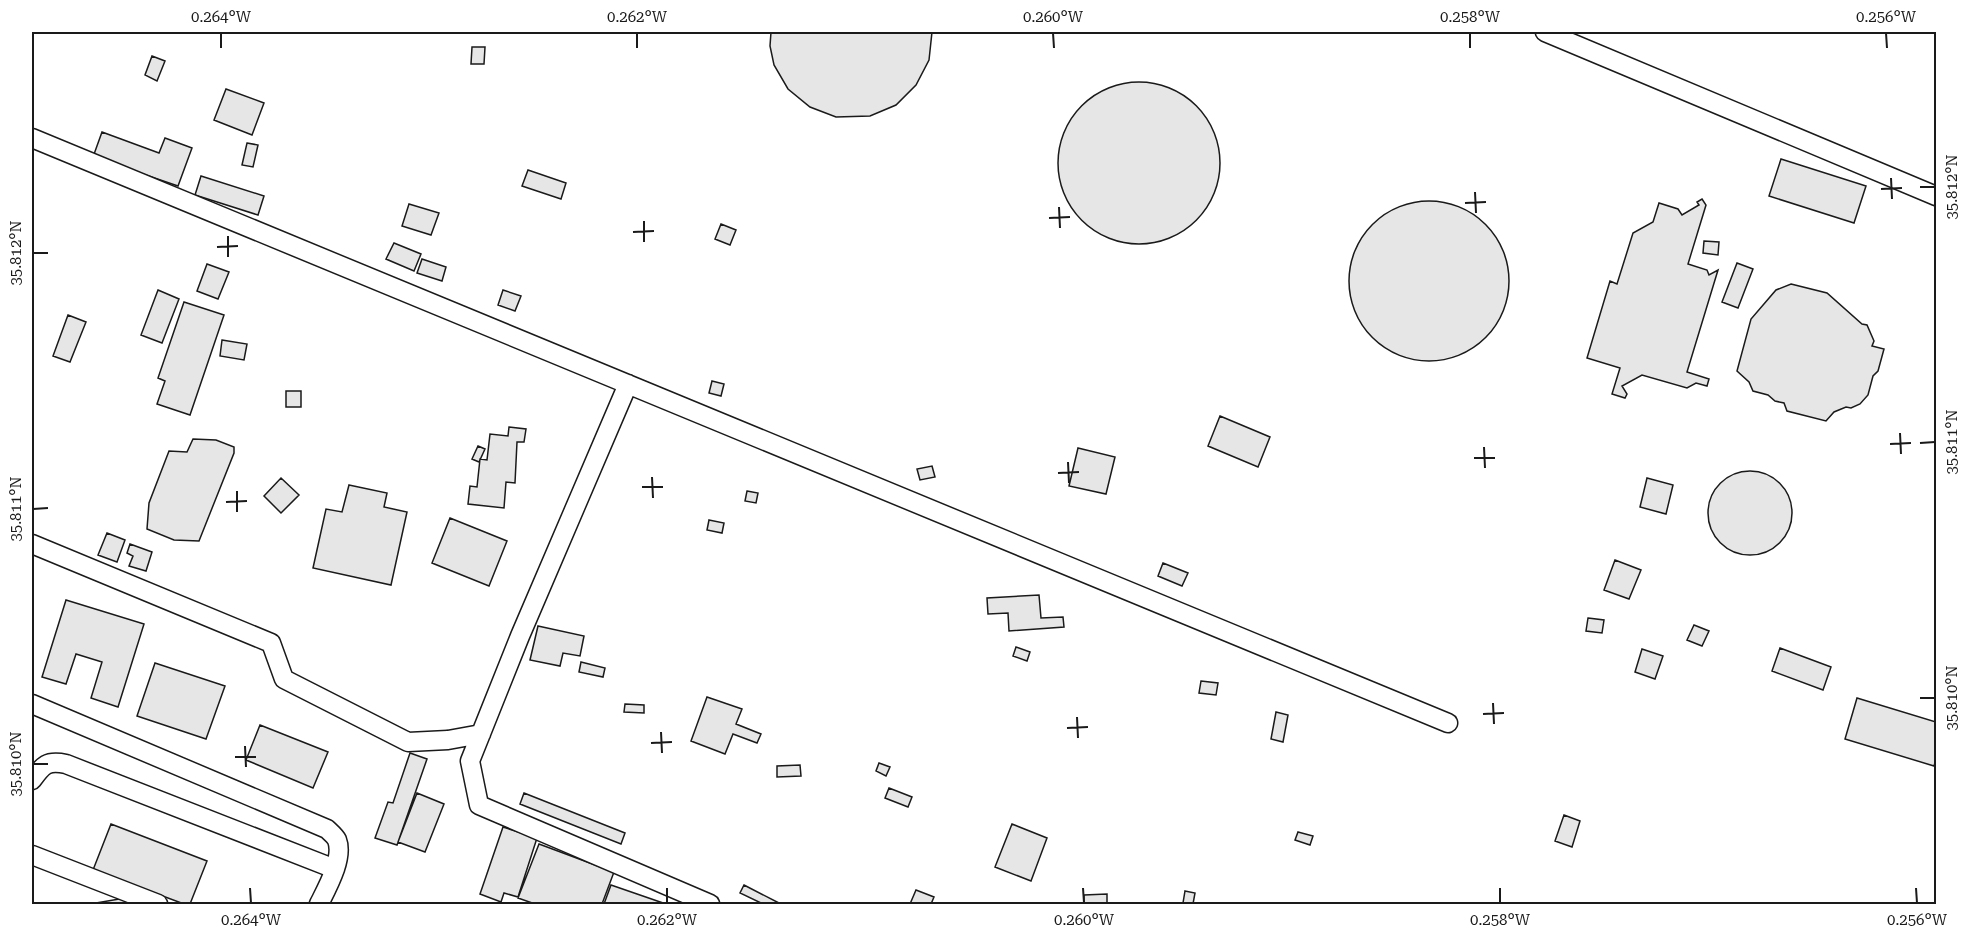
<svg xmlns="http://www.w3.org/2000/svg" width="1968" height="936" font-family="'Roboto Serif',serif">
  <rect width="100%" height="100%" fill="#fff"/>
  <path fill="#e6e6e6" stroke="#1a1a1a" stroke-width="1.5" d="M 771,32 L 932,32 L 929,60 L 916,85 L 896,105 L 870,116 L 836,117 L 810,107 L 788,89 L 774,65 L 770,46 Z
    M 472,47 L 485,47 L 484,64 L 471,64 Z
    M 152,56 L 165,61 L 157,81 L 145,75 Z
    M1058 163a81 81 0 1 1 162 0a81 81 0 1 1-162 0Z
    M 226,89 L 264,103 L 252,135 L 214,120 Z
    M 102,132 L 159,153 L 165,138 L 192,148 L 178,186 L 93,157 Z
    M 247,143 L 258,145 L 253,167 L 242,165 Z
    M 1781,159 L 1866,186 L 1854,223 L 1769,196 Z
    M 528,170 L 566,183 L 561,199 L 522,186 Z
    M 201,176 L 264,196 L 258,215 L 195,195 Z
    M 1702,199 L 1706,205 L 1688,264 L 1707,270 L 1709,275 L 1718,270 L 1687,372 L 1709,379 L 1707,386 L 1696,383 L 1687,388 L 1642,375 L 1622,386 L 1627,394 L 1625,398 L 1612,394 L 1620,368 L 1587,358 L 1610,281 L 1617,284 L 1633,233 L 1653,222 L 1659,203 L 1678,209 L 1682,215 L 1699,205 L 1697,202 Z
    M1349 281a80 80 0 1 1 160 0a80 80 0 1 1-160 0Z
    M 409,204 L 439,213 L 431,235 L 402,226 Z
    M 721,224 L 736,230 L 730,245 L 715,239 Z
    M 1704,241 L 1719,242 L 1718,255 L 1703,253 Z
    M 394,243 L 421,254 L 414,271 L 386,259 Z
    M 422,259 L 446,267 L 442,281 L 417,273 Z
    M 1737,263 L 1753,269 L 1738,308 L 1722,302 Z
    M 207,264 L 229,272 L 218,299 L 197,291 Z
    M 1791,284 L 1827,293 L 1862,324 L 1867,325 L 1874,341 L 1872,346 L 1884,349 L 1878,371 L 1873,376 L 1868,395 L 1860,404 L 1851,408 L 1846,407 L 1834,412 L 1826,421 L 1787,411 L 1784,403 L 1775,401 L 1768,395 L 1753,391 L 1749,382 L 1737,371 L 1751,319 L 1776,290 Z
    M 158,290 L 179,299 L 162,343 L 141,335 Z
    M 503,290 L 521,296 L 515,311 L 498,305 Z
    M 184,302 L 224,315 L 190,415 L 157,404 L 165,381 L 158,378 Z
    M 68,315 L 86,322 L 70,362 L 53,356 Z
    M 222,340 L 247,344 L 244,360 L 220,356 Z
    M 712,381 L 724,384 L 721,396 L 709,393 Z
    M 286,391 L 301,391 L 301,407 L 286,407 Z
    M 1220,416 L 1270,437 L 1258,467 L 1208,446 Z
    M 509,427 L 526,429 L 524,442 L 517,442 L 515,483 L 506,482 L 504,508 L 468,504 L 470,486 L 477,487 L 480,459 L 487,460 L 490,434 L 508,436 Z
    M 193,439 L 216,440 L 234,447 L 234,453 L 199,541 L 174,540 L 147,529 L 149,503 L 169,451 L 187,452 Z
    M 478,446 L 485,449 L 479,462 L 472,459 Z
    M 1078,448 L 1115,457 L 1106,494 L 1069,486 Z
    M 932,466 L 935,477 L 920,480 L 917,469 Z
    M1708 513a42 42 0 1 1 84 0a42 42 0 1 1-84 0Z
    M 281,478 L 299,495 L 281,513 L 264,496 Z
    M 1647,478 L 1673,485 L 1666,514 L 1640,507 Z
    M 349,485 L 387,493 L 384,507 L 407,512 L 391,585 L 313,568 L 326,509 L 342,512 Z
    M 747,491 L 758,493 L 756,503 L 745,501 Z
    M 450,518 L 507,541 L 489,586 L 432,563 Z
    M 709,520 L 724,523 L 722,533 L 707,530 Z
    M 107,533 L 125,540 L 117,562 L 98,555 Z
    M 130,544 L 152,552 L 146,571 L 129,566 L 133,556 L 127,553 Z
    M 1615,560 L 1641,570 L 1629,599 L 1604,590 Z
    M 1163,563 L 1188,573 L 1182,586 L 1158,576 Z
    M 1039,595 L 1041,618 L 1063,617 L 1064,627 L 1009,631 L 1008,613 L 988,614 L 987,598 Z
    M 66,600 L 144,624 L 118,707 L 91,698 L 102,662 L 76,654 L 66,684 L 42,677 Z
    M 1588,618 L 1604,620 L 1602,633 L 1586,631 Z
    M 1694,625 L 1709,631 L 1702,646 L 1687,640 Z
    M 538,626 L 584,636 L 580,656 L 563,653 L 560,666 L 530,660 Z
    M 1016,647 L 1030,652 L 1027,661 L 1013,656 Z
    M 1780,648 L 1831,667 L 1823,690 L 1772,671 Z
    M 1642,649 L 1663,656 L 1655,679 L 1635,672 Z
    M 581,662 L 605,668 L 603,677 L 579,672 Z
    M 155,663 L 225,686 L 206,739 L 137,716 Z
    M 1201,681 L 1218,683 L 1216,695 L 1199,693 Z
    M 707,697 L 742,709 L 736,724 L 761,734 L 757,743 L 733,734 L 725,754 L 691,741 Z
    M 1857,698 L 1936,722 L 1936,759 L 1934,766 L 1845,739 Z
    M 625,704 L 644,705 L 644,713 L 624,712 Z
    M 1276,712 L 1288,715 L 1283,742 L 1271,739 Z
    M 260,725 L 328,752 L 313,788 L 246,760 Z
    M 410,753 L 427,759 L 397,845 L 375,838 L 388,802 L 393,803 Z
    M 879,763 L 890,767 L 886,776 L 876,771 Z
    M 800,765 L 801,776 L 777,777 L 777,766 Z
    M 889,788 L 912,797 L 908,807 L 885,798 Z
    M 417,793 L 444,804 L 425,852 L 398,842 Z
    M 524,793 L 625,833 L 621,844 L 520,804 Z
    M 1564,815 L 1580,821 L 1572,847 L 1555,841 Z
    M 111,824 L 207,861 L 190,904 L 184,904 L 93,870 Z
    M 1012,824 L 1047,838 L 1031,881 L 995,867 Z
    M 503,827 L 537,838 L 518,897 L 504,893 L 501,902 L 480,894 Z
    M 1298,832 L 1313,836 L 1310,845 L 1295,840 Z
    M 539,844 L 614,872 L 602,904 L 535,904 L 518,898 Z
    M 611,885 L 666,904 L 604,904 Z
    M 744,885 L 779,903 L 778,904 L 763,904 L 740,893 Z
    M 916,890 L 934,897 L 931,904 L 910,904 Z
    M 1185,891 L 1195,893 L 1193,904 L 1183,903 Z
    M 1107,894 L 1107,904 L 1084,904 L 1084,895 Z
    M 131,897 L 152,904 L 90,904 Z"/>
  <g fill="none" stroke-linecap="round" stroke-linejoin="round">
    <defs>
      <path id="minor" d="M 1545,32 L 1936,196
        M 32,138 L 1448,723
        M 628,384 L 520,636 L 470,761 L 479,805 L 710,904
        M 32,544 L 271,643 L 284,679 L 408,742 L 448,740 L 481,734
        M 32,704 L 327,829 C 330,832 335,836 337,840 C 344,858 327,888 319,904
        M 32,780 C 43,765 47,760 66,764 L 335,869
        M 32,855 L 158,904"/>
    </defs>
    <use href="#minor" stroke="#1a1a1a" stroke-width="21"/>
    <use href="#minor" stroke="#fff" stroke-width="18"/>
  </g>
  <path fill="none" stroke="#1a1a1a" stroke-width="2" d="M 221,33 L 221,48M 637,33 L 637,48M 1053,33 L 1054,48M 1470,33 L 1470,48M 1886,33 L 1887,48M 1891,178 L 1892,199M 1920,187 L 1935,187M 1881,189 L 1902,188M 1475,192 L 1476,213M 1465,203 L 1486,202M 1059,207 L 1060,228M 1049,218 L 1070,217M 644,221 L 644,242M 633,232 L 654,231M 228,236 L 228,257M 217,247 L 238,246M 33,253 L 48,253M 1900,433 L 1901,454M 1920,443 L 1935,442M 1890,444 L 1911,443M 1484,447 L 1485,468M 1474,458 L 1495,458M 1068,462 L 1069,483M 1058,473 L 1079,472M 652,477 L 653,498M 642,487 L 663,487M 237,491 L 237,512M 226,502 L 247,501M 33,509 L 48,508M 1920,698 L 1935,698M 1493,703 L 1494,724M 1483,714 L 1504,713M 1077,717 L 1078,738M 1067,728 L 1088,727M 661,732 L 662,753M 651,743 L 672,742M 245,746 L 246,767M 235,757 L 256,757M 33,764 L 48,764M 250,888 L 251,903M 667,888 L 667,903M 1083,888 L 1084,903M 1500,888 L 1500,903M 1916,888 L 1917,903"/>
  <rect width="1968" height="936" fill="none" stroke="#ffffff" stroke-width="66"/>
  <rect x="33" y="33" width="1902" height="870" fill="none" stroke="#1a1a1a" stroke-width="2"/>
  <g font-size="15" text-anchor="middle" fill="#1a1a1a">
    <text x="221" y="22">0.264°W</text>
    <text x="637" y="22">0.262°W</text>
    <text x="1053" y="22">0.260°W</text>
    <text x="1470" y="22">0.258°W</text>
    <text x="1886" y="22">0.256°W</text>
    <text transform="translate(1952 187) rotate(-90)" y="5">35.812°N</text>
    <text transform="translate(16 253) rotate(-90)" y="5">35.812°N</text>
    <text transform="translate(1952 442) rotate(-90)" y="5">35.811°N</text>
    <text transform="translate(16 509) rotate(-90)" y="5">35.811°N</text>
    <text transform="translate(1952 698) rotate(-90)" y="5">35.810°N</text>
    <text transform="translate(16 764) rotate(-90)" y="5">35.810°N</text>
    <text x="251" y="925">0.264°W</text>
    <text x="667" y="925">0.262°W</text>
    <text x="1084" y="925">0.260°W</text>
    <text x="1500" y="925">0.258°W</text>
    <text x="1917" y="925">0.256°W</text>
  </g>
</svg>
